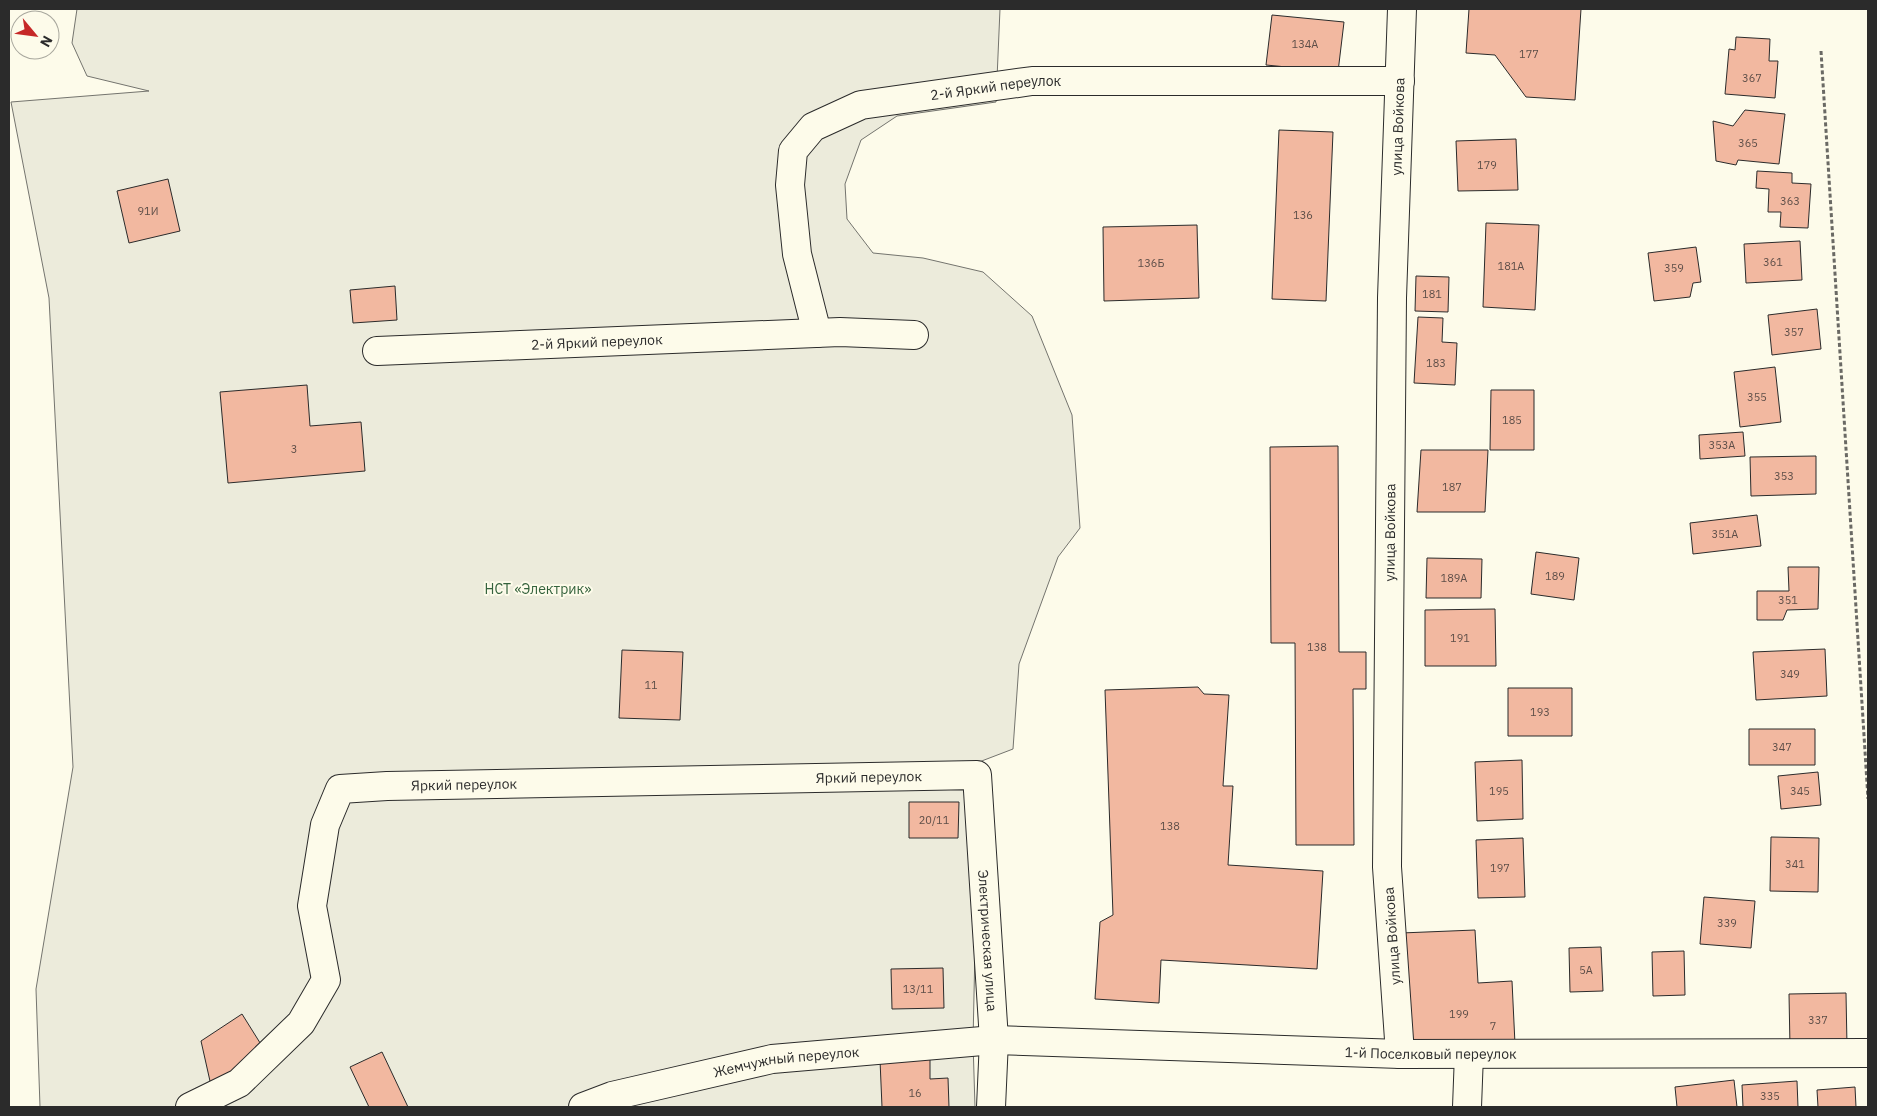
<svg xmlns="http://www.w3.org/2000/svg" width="1877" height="1116" font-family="'IBM Plex Sans',sans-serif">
  <rect width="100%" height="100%" fill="#fdfbea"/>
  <path fill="#ecebdb" stroke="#74746e" d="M 77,9 L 1000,9 L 996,102 L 897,116 L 861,140 L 845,184 L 847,219 L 873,253 L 923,258 L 983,272 L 1032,316 L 1072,415 L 1080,528 L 1058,557 L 1019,664 L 1013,749 L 979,762 L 973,1042 L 975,1107 L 40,1107 L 36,989 L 73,767 L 49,298 L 11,102 L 149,91 L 87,76 L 72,43 Z"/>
  <path fill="#f2b8a0" stroke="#2b2b2b" d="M 1469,9 L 1581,9 L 1575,100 L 1526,97 L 1495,55 L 1466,53 Z
    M 1272,15 L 1344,22 L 1338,72 L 1266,65 Z
    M 1736,37 L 1770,39 L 1769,61 L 1778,61 L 1775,98 L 1725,94 L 1729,49 L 1735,50 Z
    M 1745,110 L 1785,114 L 1779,164 L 1738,160 L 1736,165 L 1716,161 L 1713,121 L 1733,126 Z
    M 1279,130 L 1333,132 L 1326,301 L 1272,299 Z
    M 1516,139 L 1518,190 L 1458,191 L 1456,141 Z
    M 1757,171 L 1792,173 L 1792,183 L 1811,184 L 1808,228 L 1780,227 L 1781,212 L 1768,212 L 1769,189 L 1756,188 Z
    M 168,179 L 180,231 L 129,243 L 117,191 Z
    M 1486,223 L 1539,225 L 1535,310 L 1483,307 Z
    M 1197,225 L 1199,298 L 1104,301 L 1103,227 Z
    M 1800,241 L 1802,280 L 1746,283 L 1744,244 Z
    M 1696,247 L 1701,282 L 1693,283 L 1690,297 L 1654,301 L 1648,253 Z
    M 1416,276 L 1449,277 L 1448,312 L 1415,311 Z
    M 395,286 L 397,320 L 353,323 L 350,290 Z
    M 1817,309 L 1821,349 L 1772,355 L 1768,315 Z
    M 1418,317 L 1443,318 L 1442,342 L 1457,343 L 1455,385 L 1414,383 Z
    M 1775,367 L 1781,422 L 1740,427 L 1734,372 Z
    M 307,385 L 310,426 L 361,422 L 365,471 L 228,483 L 220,392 Z
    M 1491,390 L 1534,390 L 1534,450 L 1490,450 Z
    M 1743,432 L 1745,456 L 1700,459 L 1699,435 Z
    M 1338,446 L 1339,652 L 1366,652 L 1366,689 L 1353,689 L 1354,845 L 1296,845 L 1295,643 L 1271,643 L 1270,447 Z
    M 1421,450 L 1488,450 L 1485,512 L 1417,512 Z
    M 1816,456 L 1816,494 L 1751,496 L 1750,457 Z
    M 1757,515 L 1761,546 L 1693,554 L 1690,523 Z
    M 1536,552 L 1579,558 L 1574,600 L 1531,594 Z
    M 1427,558 L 1482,559 L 1481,598 L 1426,598 Z
    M 1788,567 L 1819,567 L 1818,609 L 1787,610 L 1783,620 L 1757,620 L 1757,591 L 1789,591 Z
    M 1495,609 L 1496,666 L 1425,666 L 1425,610 Z
    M 1825,649 L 1827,696 L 1756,700 L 1753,652 Z
    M 622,650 L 683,652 L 680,720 L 619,718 Z
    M 1198,687 L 1204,694 L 1229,695 L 1223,786 L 1233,786 L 1228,865 L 1323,871 L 1317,969 L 1161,960 L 1159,1003 L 1095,999 L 1100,922 L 1113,915 L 1105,690 Z
    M 1508,688 L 1572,688 L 1572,736 L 1508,736 Z
    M 1749,729 L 1815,729 L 1815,765 L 1749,765 Z
    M 1522,760 L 1523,819 L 1477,821 L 1475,762 Z
    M 1818,772 L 1821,805 L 1781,809 L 1778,776 Z
    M 909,802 L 959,802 L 958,838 L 909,838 Z
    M 1771,837 L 1819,838 L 1818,892 L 1770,891 Z
    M 1523,838 L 1525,897 L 1478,898 L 1476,840 Z
    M 1704,897 L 1755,901 L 1751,948 L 1700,944 Z
    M 1475,930 L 1478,983 L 1512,981 L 1515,1044 L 1405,1049 L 1401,933 Z
    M 1601,947 L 1603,991 L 1570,992 L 1569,948 Z
    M 1684,951 L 1685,995 L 1653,996 L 1652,952 Z
    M 943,968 L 944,1008 L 892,1009 L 891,969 Z
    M 1846,993 L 1847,1046 L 1790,1047 L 1789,994 Z
    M 242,1014 L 267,1054 L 212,1090 L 201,1041 Z
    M 382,1052 L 408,1107 L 369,1107 L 350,1067 Z
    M 930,1058 L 930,1079 L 948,1078 L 949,1107 L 882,1107 L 880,1060 Z
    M 1734,1080 L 1737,1107 L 1677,1107 L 1675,1087 Z
    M 1797,1081 L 1798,1107 L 1743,1107 L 1742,1085 Z
    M 1855,1087 L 1856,1107 L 1818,1107 L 1817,1090 Z"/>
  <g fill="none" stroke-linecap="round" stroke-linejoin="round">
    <defs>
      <g id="street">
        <path id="s1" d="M 817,333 L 797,254 L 790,185 L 793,151 L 813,127 L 861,105 L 1032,81 L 1400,81"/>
        <path id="s2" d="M 377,351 L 840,332 L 914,335"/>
        <path id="s3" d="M 1400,1054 L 1387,867 L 1392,298 L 1402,9"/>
        <path id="s4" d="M 190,1107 L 239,1083 L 301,1023 L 326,980 L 312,906 L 325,825 L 340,789 L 387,786 L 977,775 L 994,1040 L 991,1107"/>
        <path id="s5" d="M 583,1107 L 612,1096 L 772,1059 L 994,1040 L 1400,1054 L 1868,1053"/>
        <path d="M 1467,1107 L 1469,1054"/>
      </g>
    </defs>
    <use href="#street" stroke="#2b2b2b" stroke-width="30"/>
    <path stroke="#6a6964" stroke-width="3" stroke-dasharray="4 2.5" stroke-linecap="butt" d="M 1821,51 L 1868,799"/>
    <use href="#street" stroke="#fdfbea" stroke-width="28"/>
  </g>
  <g text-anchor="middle" stroke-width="4" stroke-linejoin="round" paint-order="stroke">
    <g font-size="11" fill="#5d4e48">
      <text x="1305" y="48">134А</text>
      <text x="1529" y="58">177</text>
      <text x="1752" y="82">367</text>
      <text x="1748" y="147">365</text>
      <text x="1487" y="169">179</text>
      <text x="1790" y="205">363</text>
      <text x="148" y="215">91И</text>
      <text x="1303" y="219">136</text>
      <text x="1773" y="266">361</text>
      <text x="1151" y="267">136Б</text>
      <text x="1511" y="270">181А</text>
      <text x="1674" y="272">359</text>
      <text x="1432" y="298">181</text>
      <text x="1794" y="336">357</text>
      <text x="1436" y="367">183</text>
      <text x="1757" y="401">355</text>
      <text x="1512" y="424">185</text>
      <text x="1722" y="449">353А</text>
      <text x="294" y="453">3</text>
      <text x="1784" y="480">353</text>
      <text x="1452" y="491">187</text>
      <text x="1725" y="538">351А</text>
      <text x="1555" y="580">189</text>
      <text x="1454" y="582">189А</text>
      <text x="1788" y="604">351</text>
      <text x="1460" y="642">191</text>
      <text x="1317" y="651">138</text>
      <text x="1790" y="678">349</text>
      <text x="651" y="689">11</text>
      <text x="1540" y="716">193</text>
      <text x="1782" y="751">347</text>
      <text x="1499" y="795">195</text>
      <text x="1800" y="795">345</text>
      <text x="934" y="824">20/11</text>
      <text x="1170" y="830">138</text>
      <text x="1795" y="868">341</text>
      <text x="1500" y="872">197</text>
      <text x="1727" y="927">339</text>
      <text x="1586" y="974">5А</text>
      <text x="918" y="993">13/11</text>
      <text x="1459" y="1018">199</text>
      <text x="1818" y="1024">337</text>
      <text x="1493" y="1030">7</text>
      <text x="915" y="1097">16</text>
      <text x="1770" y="1100">335</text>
    </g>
    <g font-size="14" fill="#2b2b2b" stroke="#fdfbea">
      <text dy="5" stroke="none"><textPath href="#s1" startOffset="405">2-й Яркий переулок</textPath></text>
      <text dy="5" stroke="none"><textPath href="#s3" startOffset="928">улица Войкова</textPath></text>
      <text dy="5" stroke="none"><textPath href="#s2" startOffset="220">2-й Яркий переулок</textPath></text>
      <text dy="5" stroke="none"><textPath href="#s3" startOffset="522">улица Войкова</textPath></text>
      <text dy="5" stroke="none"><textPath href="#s4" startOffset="916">Яркий переулок</textPath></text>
      <text dy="5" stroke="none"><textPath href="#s4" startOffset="511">Яркий переулок</textPath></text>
      <text transform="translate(1392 936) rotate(-94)" y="5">улица Войкова</text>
      <text dy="5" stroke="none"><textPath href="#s4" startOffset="1190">Электрическая улица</textPath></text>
      <text dy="5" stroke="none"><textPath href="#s5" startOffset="855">1-й Поселковый переулок</textPath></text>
      <text dy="5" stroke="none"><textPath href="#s5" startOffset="209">Жемчужный переулок</textPath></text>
    </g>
    <g font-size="14" fill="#34623c" stroke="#fdfbea">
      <text x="538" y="594">НСТ «Электрик»</text>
    </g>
  </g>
  <rect width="1877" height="1116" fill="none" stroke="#2b2b2b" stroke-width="20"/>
  <g transform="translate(35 35) rotate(119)"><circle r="24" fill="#fdfbea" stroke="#a9a89e"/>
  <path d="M0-4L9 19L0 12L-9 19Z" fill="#c62828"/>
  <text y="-8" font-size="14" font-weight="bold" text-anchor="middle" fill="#2b2b2b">N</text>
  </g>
</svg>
